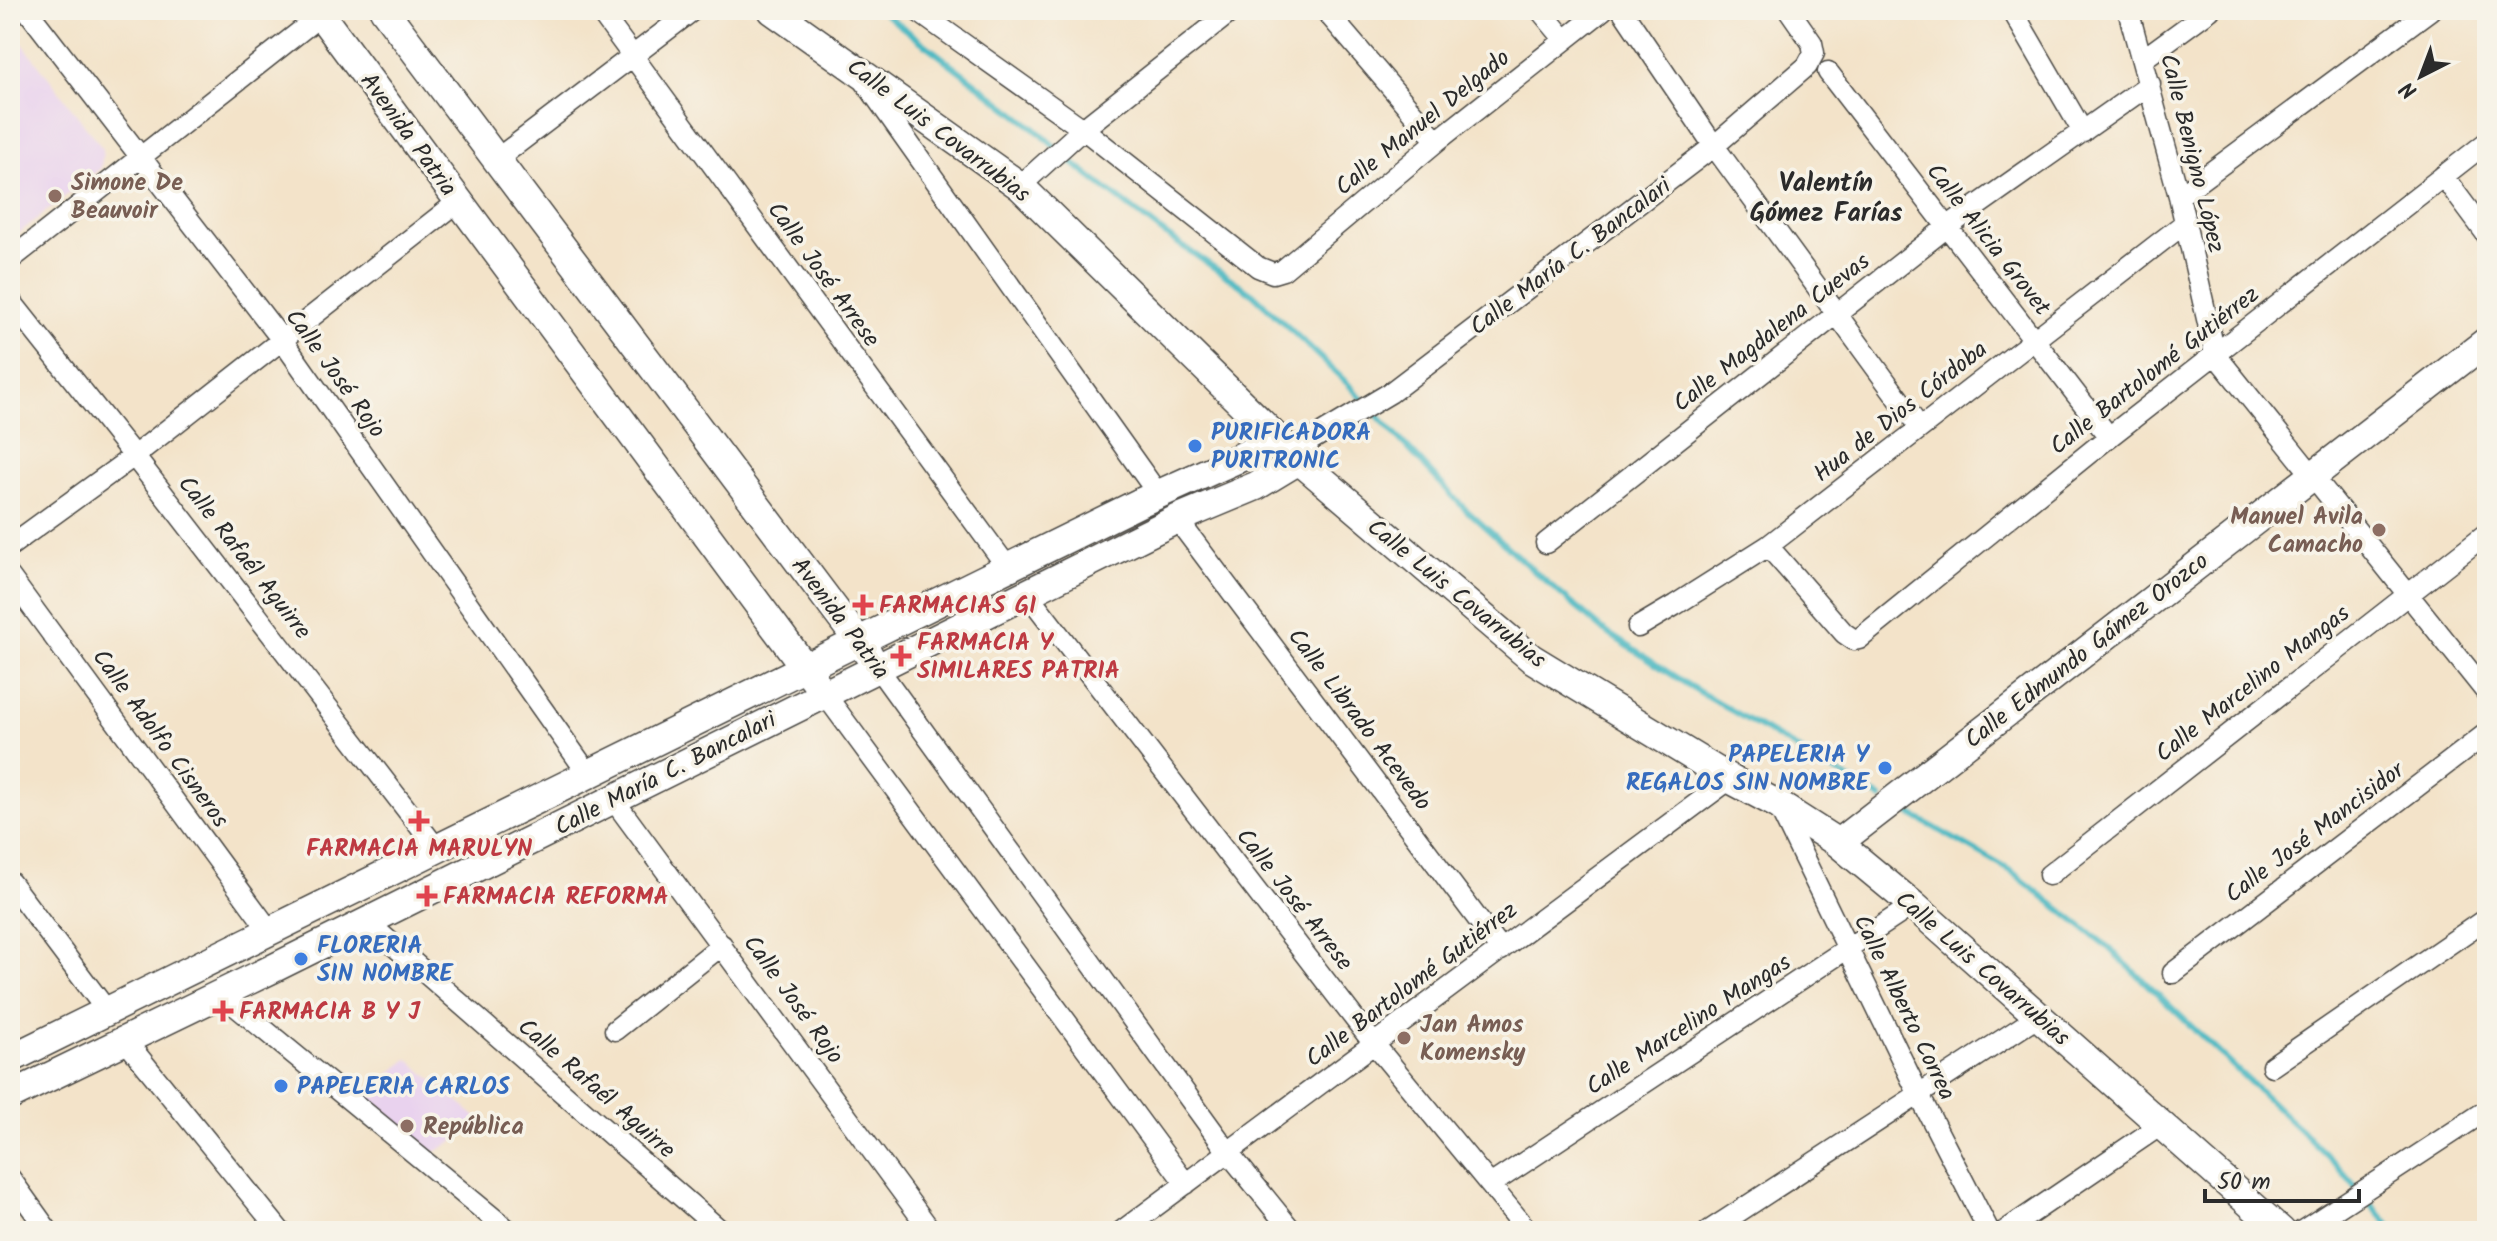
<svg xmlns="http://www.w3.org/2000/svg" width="2497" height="1241" font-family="Kalam,sans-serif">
  <rect width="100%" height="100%" fill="#f7f3e8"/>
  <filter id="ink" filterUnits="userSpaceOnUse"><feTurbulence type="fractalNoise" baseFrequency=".0125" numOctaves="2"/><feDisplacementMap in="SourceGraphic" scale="16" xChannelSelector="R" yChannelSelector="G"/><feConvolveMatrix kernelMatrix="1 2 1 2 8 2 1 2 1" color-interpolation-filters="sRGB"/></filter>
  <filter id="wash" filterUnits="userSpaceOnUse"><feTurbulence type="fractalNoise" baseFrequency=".006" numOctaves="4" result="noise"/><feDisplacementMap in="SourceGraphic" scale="32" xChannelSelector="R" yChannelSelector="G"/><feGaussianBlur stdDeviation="1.8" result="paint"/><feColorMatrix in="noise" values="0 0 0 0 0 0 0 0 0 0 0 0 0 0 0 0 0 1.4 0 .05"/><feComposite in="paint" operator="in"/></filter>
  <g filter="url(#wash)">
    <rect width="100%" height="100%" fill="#f3e3c9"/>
    <path fill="#e9d2ee" d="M 10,27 L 103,149 L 101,168 L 10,240 Z
      M 408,1059 L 483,1123 L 432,1154 L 362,1096 Z"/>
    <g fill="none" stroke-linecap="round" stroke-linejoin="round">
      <path stroke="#48b7c1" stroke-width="6" d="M 880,10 L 1033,127 L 1075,165 L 1166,235 L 1253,294 L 1348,384 L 1464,508 L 1535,572 L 1603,630 L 1688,685 L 1881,798
        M 1898,807 L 2011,871 L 2108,947 L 2335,1163 L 2394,1231"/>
    </g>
  </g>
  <g filter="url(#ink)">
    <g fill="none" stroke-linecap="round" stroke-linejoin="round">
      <defs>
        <path id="street" d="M 27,10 L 282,340 L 589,775
          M 599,10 L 1008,568
          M 916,10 L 1083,129 L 1258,267 L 1273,273 L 1283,270 L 1437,141 L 1603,10
          M 1325,10 L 1437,141
          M 1540,10 L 1565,40
          M 1622,10 L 1714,146 L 1920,428
          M 2012,10 L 2083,132
          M 2128,10 L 2179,196 L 2215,354 L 2487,693
          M 2143,59 L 2210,10
          M 1828,72 L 2109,437
          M 866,83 L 1158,494
          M 497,159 L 693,10
          M 2443,176 L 2487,235
          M 1020,186 L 1083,129 L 1233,10
          M 2179,196 L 2430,10
          M 10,260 L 321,15
          M 10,300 L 134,456 L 437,849
          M 1299,460 L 1311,440 L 1390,393 L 1714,146 L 1807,66 L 1814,53 L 1812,43 L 1789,10
          M 1177,519 L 1501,950
          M 1546,543 L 1947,227 L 2150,84
          M 10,546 L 134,456 L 459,201
          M 1768,546 L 1844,633 L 1854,640 L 1859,639 L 2109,437 L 2487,142
          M 10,577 L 269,930
          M 1027,593 L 1374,1044 L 1528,1231
          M 1638,627 L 1675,605 L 1768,546 L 2185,223
          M 877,667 L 1228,1152 L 1292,1231
          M 824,693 L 1186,1184
          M 613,799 L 931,1231
          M 1778,805 L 1919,1095 L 1989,1231
          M 2049,875 L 2487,533
          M 10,882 L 107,1011
          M 367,922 L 721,1231
          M 2173,973 L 2487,733
          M 221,994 L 509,1231
          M 615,1030 L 722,945
          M 125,1040 L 280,1231
          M 2272,1066 L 2487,918
          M 10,1178 L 48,1231
          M 1490,1185 L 1913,905
          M 1122,1231 L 1730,779
          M 1709,1231 L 2039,1016
          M 2005,1231 L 2161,1125
          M 2302,1231 L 2487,1110"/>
        <path id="secondary" d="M 317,10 L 815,681
          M 384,10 L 869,655
          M 772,10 L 1020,186 L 1299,460 L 1531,658 L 1730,779 L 1777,804 L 1838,843 L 1913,905 L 2281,1231
          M 1838,843 L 2487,341
          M 10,1059 L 1139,503 L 1239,458 L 1277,438
          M 10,1096 L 272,969 L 1177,519 L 1256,486 L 1299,460"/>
      </defs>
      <use href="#street" stroke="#494743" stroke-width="23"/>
      <use href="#secondary" stroke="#494743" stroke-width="31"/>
      <use href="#street" stroke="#fff" stroke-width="20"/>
      <use href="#secondary" stroke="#fff" stroke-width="28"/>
    </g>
  </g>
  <g fill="#8d6e63" stroke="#f7f3e8" stroke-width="3">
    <circle cx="55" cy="196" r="8"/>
    <circle cx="2379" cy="530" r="8"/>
    <circle cx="1404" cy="1038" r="8"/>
    <circle cx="407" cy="1126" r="8"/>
  </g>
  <g fill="#3f7fe0" stroke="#f7f3e8" stroke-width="3">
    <circle cx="1195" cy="446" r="8"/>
    <circle cx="1885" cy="768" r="8"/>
    <circle cx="301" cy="959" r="8"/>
    <circle cx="281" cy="1086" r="8"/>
  </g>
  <g fill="#e0444e" stroke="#f7f3e8" stroke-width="3">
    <path d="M859 593h8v8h8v8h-8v8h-8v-8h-8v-8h8z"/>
    <path d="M897 644h8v8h8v8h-8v8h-8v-8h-8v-8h8z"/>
    <path d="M415 809h8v8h8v8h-8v8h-8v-8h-8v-8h8z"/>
    <path d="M423 884h8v8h8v8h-8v8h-8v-8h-8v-8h8z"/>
    <path d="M219 999h8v8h8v8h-8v8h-8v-8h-8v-8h8z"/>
  </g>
  <g text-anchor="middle" stroke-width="7" stroke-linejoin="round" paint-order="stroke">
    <g font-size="24" fill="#2b2b2b" stroke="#f7f3e8">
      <text transform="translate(1422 122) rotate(-39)" y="8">Calle Manuel Delgado</text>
      <text transform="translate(939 130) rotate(37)" y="8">Calle Luis Covarrubias</text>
      <text transform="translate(409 134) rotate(54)" y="8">Avenida Patria</text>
      <text transform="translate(2193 153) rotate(76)" y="8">Calle Benigno López</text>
      <text transform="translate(1989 239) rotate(52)" y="8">Calle Alicia Grovet</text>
      <text transform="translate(1570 256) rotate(-37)" y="8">Calle María C. Bancalari</text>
      <text transform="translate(824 274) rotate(54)" y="8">Calle José Arrese</text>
      <text transform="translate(1771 332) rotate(-38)" y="8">Calle Magdalena Cuevas</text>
      <text transform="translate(2154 370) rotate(-38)" y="8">Calle Bartolomé Gutiérrez</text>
      <text transform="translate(336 373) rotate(54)" y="8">Calle José Rojo</text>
      <text transform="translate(1900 411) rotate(-38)" y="8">Hua de Dios Córdoba</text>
      <text transform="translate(245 557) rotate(52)" y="8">Calle Rafaél Aguirre</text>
      <text transform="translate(1457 593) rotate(39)" y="8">Calle Luis Covarrubias</text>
      <text transform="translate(841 618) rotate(53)" y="8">Avenida Patria</text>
      <text transform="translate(2086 650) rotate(-38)" y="8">Calle Edmundo Gámez Orozco</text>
      <text transform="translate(2252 683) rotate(-38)" y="8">Calle Marcelino Mangas</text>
      <text transform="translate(1360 719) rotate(53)" y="8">Calle Librado Acevedo</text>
      <text transform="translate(161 738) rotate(54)" y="8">Calle Adolfo Cisneros</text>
      <text transform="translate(665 773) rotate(-27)" y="8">Calle María C. Bancalari</text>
      <text transform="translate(2314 832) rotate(-37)" y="8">Calle José Mancisidor</text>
      <text transform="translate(1295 899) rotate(52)" y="8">Calle José Arrese</text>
      <text transform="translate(1983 968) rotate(41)" y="8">Calle Luis Covarrubias</text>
      <text transform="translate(1411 984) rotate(-37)" y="8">Calle Bartolomé Gutiérrez</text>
      <text transform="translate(794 999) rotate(54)" y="8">Calle José Rojo</text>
      <text transform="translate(1905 1007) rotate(64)" y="8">Calle Alberto Correa</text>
      <text transform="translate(1688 1024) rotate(-33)" y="8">Calle Marcelino Mangas</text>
      <text transform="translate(597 1088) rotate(41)" y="8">Calle Rafaél Aguirre</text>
    </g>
    <g font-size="24" font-weight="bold" fill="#785e54" stroke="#f7f3e8" text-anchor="start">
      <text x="71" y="190">Simone De<tspan x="71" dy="28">Beauvoir</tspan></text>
      <text x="2363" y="524" text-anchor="end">Manuel Avila<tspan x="2363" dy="28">Camacho</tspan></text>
      <text x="1420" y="1032">Jan Amos<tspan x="1420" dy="28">Komensky</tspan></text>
      <text x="423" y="1134">República</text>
    </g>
    <g font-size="24" font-weight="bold" fill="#366cbe" stroke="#f7f3e8" text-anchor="start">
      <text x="1211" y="440">PURIFICADORA<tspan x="1211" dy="28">PURITRONIC</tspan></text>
      <text x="1869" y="762" text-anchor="end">PAPELERIA Y<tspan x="1869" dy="28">REGALOS SIN NOMBRE</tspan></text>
      <text x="317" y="953">FLORERIA<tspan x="317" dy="28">SIN NOMBRE</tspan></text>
      <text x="297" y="1094">PAPELERIA CARLOS</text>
    </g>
    <g font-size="24" font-weight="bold" fill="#be3a42" stroke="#f7f3e8" text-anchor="start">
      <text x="879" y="613">FARMACIAS GI</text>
      <text x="917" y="650">FARMACIA Y<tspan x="917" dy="28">SIMILARES PATRIA</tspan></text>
      <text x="419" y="856" text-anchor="middle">FARMACIA MARULYN</text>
      <text x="443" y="904">FARMACIA REFORMA</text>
      <text x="239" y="1019">FARMACIA B Y J</text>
    </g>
    <g font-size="26" font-weight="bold" fill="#2b2b2b" stroke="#f7f3e8">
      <text x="1826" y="191">Valentín<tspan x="1826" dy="30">Gómez Farías</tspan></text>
    </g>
  </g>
  <rect width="2497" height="1241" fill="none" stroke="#f7f3e8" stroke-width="40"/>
  <g transform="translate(2421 76) rotate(222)" stroke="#f7f3e8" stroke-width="6" paint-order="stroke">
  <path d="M0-6L14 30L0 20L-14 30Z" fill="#2b2b2b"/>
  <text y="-12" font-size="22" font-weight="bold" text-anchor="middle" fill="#2b2b2b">N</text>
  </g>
  <path d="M2205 1189v12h154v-12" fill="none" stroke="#2b2b2b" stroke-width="4"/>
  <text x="2217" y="1189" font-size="24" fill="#2b2b2b" stroke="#f7f3e8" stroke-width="6" paint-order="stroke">50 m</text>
</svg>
